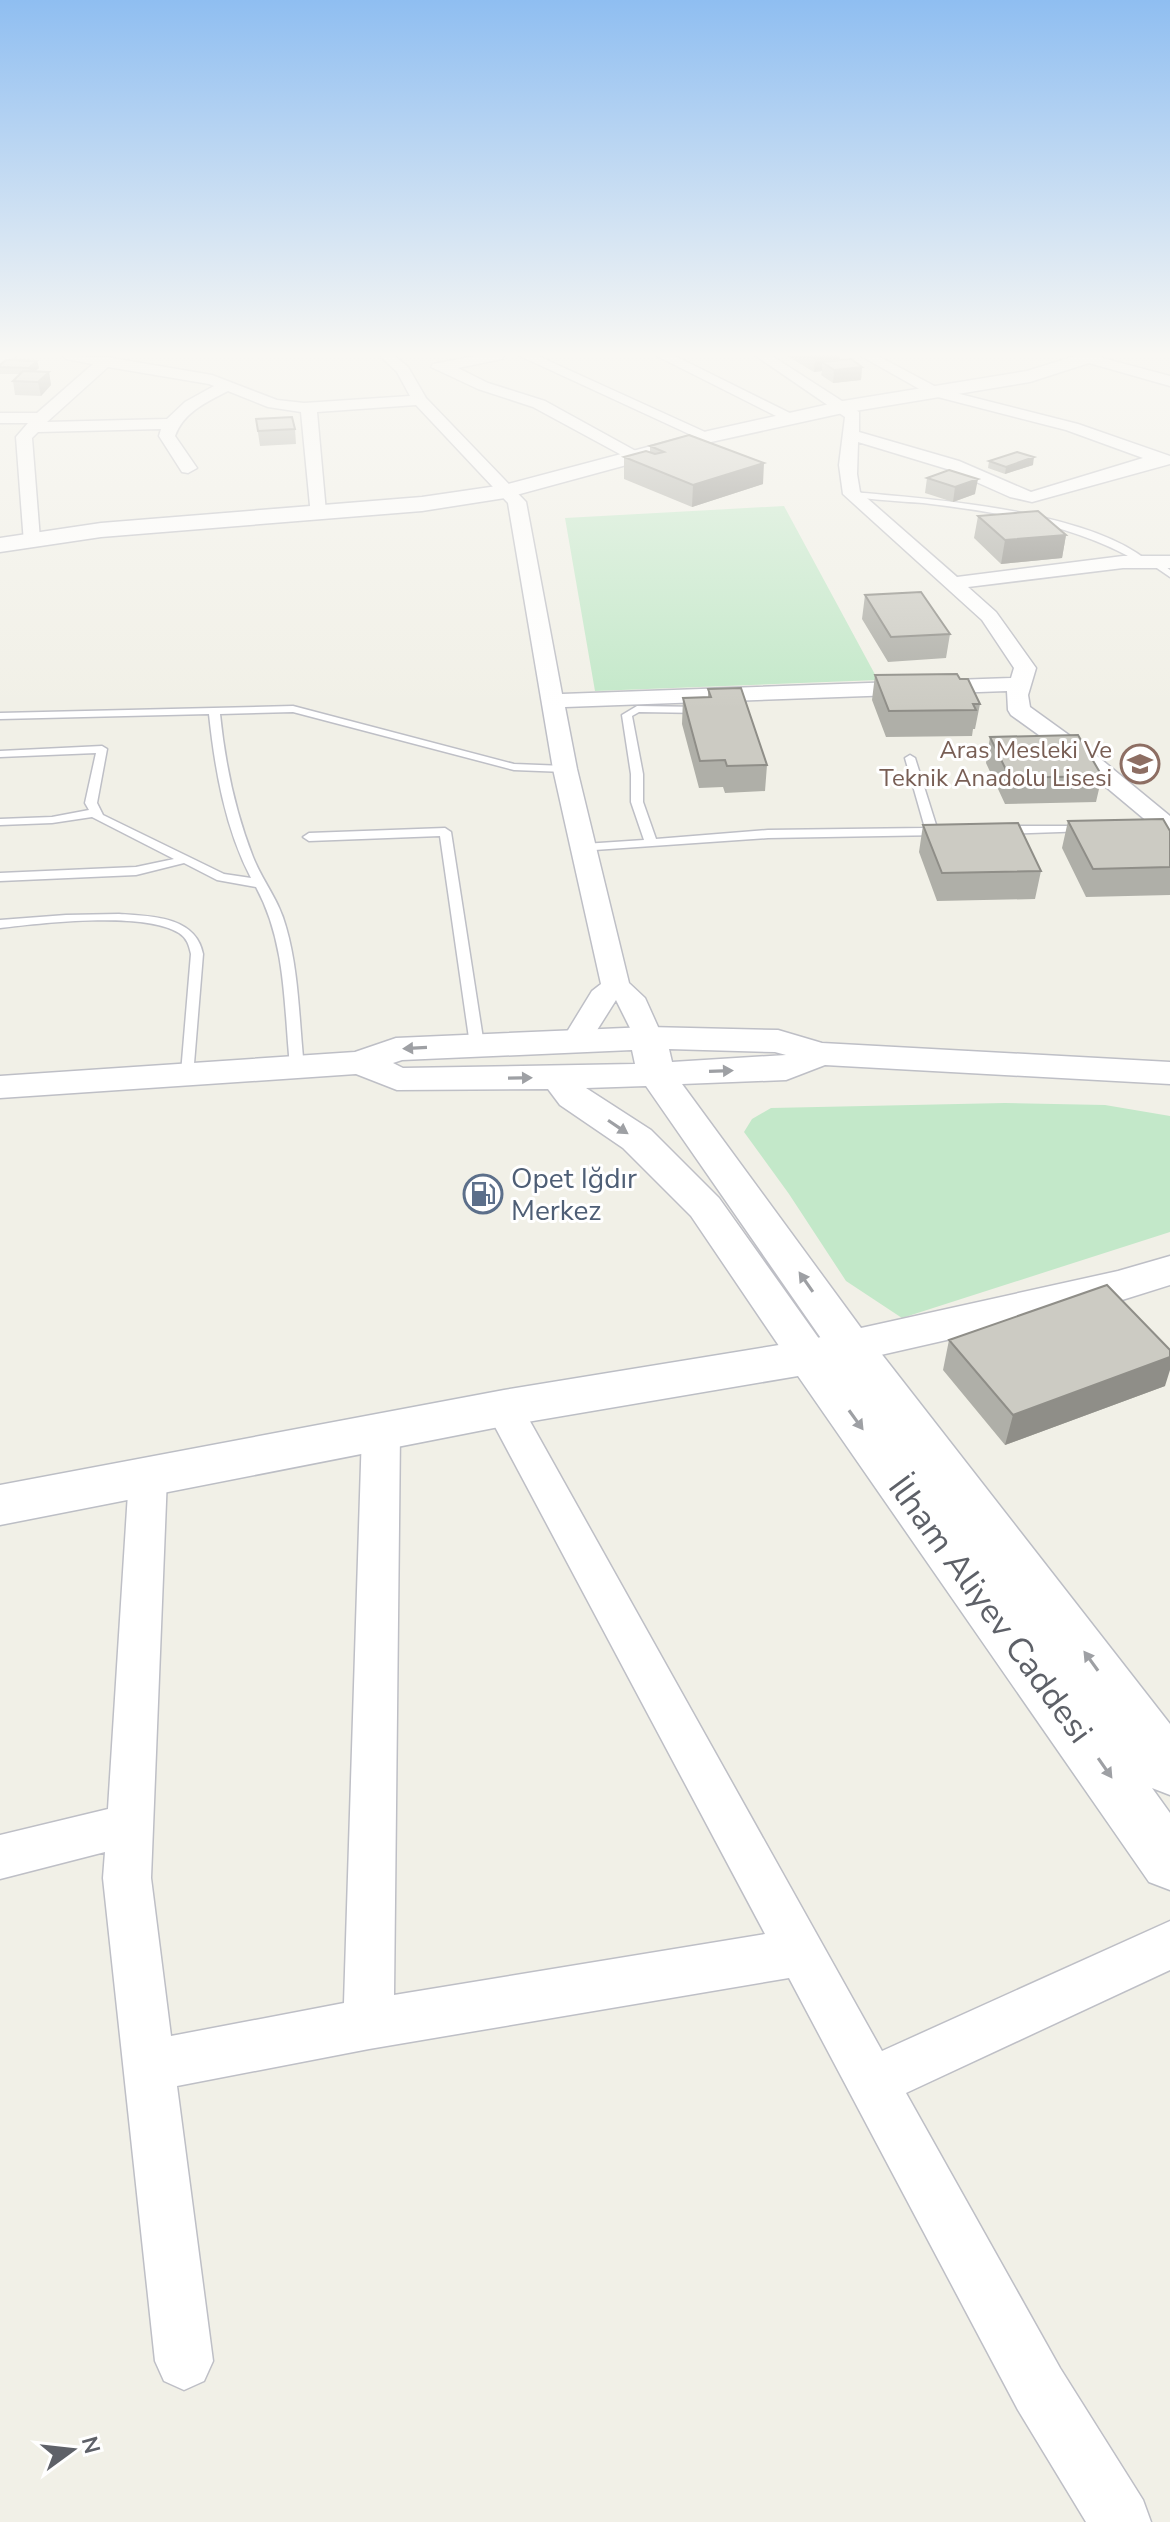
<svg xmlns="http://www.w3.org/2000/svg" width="1170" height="2522" font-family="'Nunito Sans',sans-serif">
  <rect width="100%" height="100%" fill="#f1f0e7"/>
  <path fill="#c3e8c9" d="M 784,506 L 878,680 L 595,691 L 565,518 Z
    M 1005,1103 L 1105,1105 L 1170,1116 L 1170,1232 L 902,1318 L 846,1281 L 789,1194 L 744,1132 L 752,1119 L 771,1108 Z"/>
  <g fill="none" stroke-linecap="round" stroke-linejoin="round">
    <defs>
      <path id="service" d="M 852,492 C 932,499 1086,510 1148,561 L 1141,563 C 1074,524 998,512 923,503 C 898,501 873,500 849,496 L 848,494 Z
        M 1151,560 L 1157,560 L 1170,570 L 1170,577 L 1151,564 Z
        M 293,706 L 514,764 L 565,766 L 571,769 L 565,772 L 514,770 L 293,712 L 220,714 C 225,763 235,811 253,857 C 263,882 279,900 286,927 C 299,972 299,1021 304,1067 L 297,1071 L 290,1067 C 284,1005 286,942 256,887 L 217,880 L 184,863 L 136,875 L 0,881 L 0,873 L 136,867 L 174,859 L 92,817 L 52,823 L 0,825 L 0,819 L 52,817 L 89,810 L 85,803 L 96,753 L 0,757 L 0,751 L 102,746 L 107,749 L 97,803 L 103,815 L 224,874 L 251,878 C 225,828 215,770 209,714 L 0,719 L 0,713 Z
        M 637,706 L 703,707 L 708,710 L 703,713 L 639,712 L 632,716 L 643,774 L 643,802 L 656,839 L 768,830 L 925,828 L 905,758 L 910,755 L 915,758 L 937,828 L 947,831 L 941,835 L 768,838 L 580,851 L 578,848 L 584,844 L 644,840 L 631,802 L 631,774 L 622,715 Z
        M 1085,826 L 1089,827 L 1089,831 L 1001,834 L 995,830 L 1001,826 Z
        M 445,828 L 451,832 L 484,1045 L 477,1049 L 470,1045 L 440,836 L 309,841 L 303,837 L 309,833 Z
        M 119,914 C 150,916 196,916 203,954 L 193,1076 L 188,1077 L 181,1073 L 191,954 C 189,945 187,938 179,933 C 144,911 42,923 0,928 L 0,920 L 66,915 Z"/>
      <path id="minor" d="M 0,356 L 16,356 L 0,367 Z
        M 64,356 L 106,357 L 212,375 L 277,400 L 304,403 L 410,396 L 397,372 L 380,356 L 395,356 L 408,367 L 426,398 L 526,502 L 562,694 L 1011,678 L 1014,668 L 982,620 L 843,494 L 839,465 L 845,417 L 756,356 L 772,356 L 859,412 L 859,432 L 959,461 L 1031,492 L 1143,458 L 1066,430 L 930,395 L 861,356 L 878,356 L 940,389 L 1078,424 L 1170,456 L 1170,464 L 1032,502 L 1010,497 L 947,469 L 858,442 L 857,474 L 860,492 L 957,577 L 1123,556 L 1170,556 L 1170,568 L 1123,568 L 968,587 L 996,612 L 1036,668 L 1028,695 L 1030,707 L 1091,751 L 1170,816 L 1170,835 L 1161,833 L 1075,761 L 1011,715 L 1008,710 L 1007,691 L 565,707 L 577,769 L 629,983 L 645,998 L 663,1038 L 658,1044 L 648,1047 L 638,1044 L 616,1000 L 587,1046 L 577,1049 L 567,1046 L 562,1040 L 592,991 L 601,984 L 553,769 L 508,503 L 416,405 L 317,412 L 326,512 L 317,517 L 311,516 L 301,412 L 268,407 L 228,391 C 206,402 183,413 175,436 L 197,468 L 188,473 L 182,472 L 159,436 L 161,429 L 38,432 L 32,438 L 40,539 L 31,545 L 24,543 L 16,437 L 28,423 L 0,423 L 0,413 L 37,413 L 93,364 L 66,359 ZM 108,367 L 209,384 L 214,386 L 185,402 L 167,419 L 47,422 Z
        M 475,356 L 504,356 L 502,359 L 458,368 L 488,383 L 545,401 L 643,455 L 635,460 L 629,459 L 533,407 L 478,389 L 431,367 L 433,364 Z
        M 520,356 L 538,356 L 716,437 L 714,440 L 702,440 Z
        M 657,356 L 675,356 L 800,418 L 792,423 L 786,421 Z
        M 1081,356 L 1095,356 L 1170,376 L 1170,386 L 1082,361 Z
        M 504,1394 L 517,1398 L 882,2051 L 1170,1921 L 1170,1970 L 906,2093 L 1060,2368 L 1143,2500 L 1151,2522 L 1086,2522 L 1018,2410 L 789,1978 L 369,2049 L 177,2086 L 213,2361 L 204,2381 L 184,2390 L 164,2381 L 155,2361 L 103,1878 L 105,1852 L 0,1879 L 0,1835 L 108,1809 L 129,1477 L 134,1466 L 148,1462 L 162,1466 L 167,1477 L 151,1878 L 171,2036 L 344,2003 L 362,1432 L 368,1422 L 381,1418 L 394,1422 L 400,1432 L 394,1995 L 765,1934 L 485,1408 L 491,1398 Z"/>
      <path id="tertiary" d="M 1075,356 L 1101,356 L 1098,360 L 1030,382 L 843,413 L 711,442 L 505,498 L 422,511 L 101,537 L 0,552 L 0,538 L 101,523 L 422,497 L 504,485 L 708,431 L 843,401 L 1027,371 Z
        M 648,1027 L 778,1030 L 822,1043 L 1170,1062 L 1170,1084 L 825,1065 L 786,1080 L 682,1084 L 861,1328 L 1118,1271 L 1170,1256 L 1170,1285 L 1122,1300 L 850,1362 L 834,1357 L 646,1086 L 586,1088 L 651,1130 L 719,1198 L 832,1357 L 826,1368 L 810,1373 L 794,1368 L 691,1216 L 623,1148 L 560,1105 L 548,1089 L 397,1090 L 356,1074 L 0,1098 L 0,1076 L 355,1052 L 396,1038 ZM 669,1049 L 775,1052 L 786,1055 L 672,1062 ZM 632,1050 L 635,1064 L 403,1068 L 393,1063 L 402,1060 Z"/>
      <path id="secondary" d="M 850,1329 L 866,1334 L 1170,1724 L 1170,1795 L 1152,1788 L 1170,1813 L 1170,1890 L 1149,1882 L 798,1376 L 504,1426 L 0,1525 L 0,1485 L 504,1390 L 810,1340 Z"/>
    </defs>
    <use href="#service" stroke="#bebfc6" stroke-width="3"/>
    <use href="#minor" stroke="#bebfc6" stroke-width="3"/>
    <use href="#tertiary" stroke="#bebfc6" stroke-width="3"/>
    <use href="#secondary" stroke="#bcbec5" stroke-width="3"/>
    <use href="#service" fill="#fff" fill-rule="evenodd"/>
    <use href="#minor" fill="#fff" fill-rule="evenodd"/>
    <use href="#tertiary" fill="#fff" fill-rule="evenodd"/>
    <use href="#secondary" fill="#fff" fill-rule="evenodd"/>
  </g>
  <path fill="#afafa8" d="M 787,356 L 840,356 L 839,360 L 862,367 L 861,380 L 833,383 L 821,375 L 822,371 L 814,372 Z
    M 37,361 L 39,368 L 35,371 L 49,372 L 51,385 L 41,396 L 15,395 L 13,381 L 20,374 L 0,374 L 0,365 Z
    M 256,419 L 295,429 L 296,444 L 260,446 Z
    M 650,446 L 763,484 L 692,507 L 624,479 L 624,457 L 650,452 Z
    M 989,461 L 1033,465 L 1005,474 L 988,468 Z
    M 927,478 L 975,494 L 953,502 L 925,493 Z
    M 978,516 L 1066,535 L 1062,558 L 1001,564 L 974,538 Z
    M 865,595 L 950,634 L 946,658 L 888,662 L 862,619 Z
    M 875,675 L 960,679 L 980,704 L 975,729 L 973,729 L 972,736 L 886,737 L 872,700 Z
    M 708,689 L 767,765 L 765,791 L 725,793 L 723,787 L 699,788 L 682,724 L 683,698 L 708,697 Z
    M 990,737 L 1102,776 L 1096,802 L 1005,804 L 986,763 Z
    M 1068,821 L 1170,831 L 1170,895 L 1086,897 L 1062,848 Z
    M 923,825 L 1041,871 L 1035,899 L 937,901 L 919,852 Z
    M 949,1340 L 1165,1386 L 1005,1445 L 943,1370 Z"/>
  <path fill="#8f8e88" d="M 840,356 L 839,368 L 822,362 L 822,371 L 814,372 L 815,358 Z
    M 37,361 L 39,368 L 31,375 L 29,368 Z
    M 862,367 L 861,380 L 833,383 L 834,370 Z
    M 49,372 L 51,385 L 41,396 L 38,382 Z
    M 1034,457 L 1033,465 L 1005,474 L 1006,467 Z
    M 764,463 L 763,484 L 692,507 L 693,485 Z
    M 978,479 L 975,494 L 953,502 L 955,487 Z
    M 1066,535 L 1062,558 L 1001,564 L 1005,540 Z
    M 1170,1357 L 1170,1370 L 1165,1386 L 1005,1445 L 1013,1415 Z"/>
  <path fill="#cccbc3" stroke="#8f8e88" stroke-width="2" d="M 810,356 L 836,356 L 815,358 Z
    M 851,359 L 862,367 L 834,370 L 822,362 Z
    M 6,360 L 37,361 L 29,368 L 0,367 L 0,365 Z
    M 23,371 L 49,372 L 38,382 L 13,381 Z
    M 292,417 L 295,429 L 258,431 L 256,419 Z
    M 689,435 L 764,463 L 693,485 L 624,457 L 646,451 L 655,454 L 664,452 L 650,446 Z
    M 1017,452 L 1034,457 L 1006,467 L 989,461 Z
    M 949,470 L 978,479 L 955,487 L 927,478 Z
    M 1038,511 L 1066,535 L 1005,540 L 978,516 Z
    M 921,592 L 950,634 L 891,637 L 865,595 Z
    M 957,674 L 960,679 L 968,679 L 980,704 L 973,704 L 976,710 L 889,711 L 875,675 Z
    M 741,688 L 767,765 L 727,766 L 725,760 L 700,761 L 683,698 L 711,697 L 708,689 Z
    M 1078,735 L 1102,776 L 1010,778 L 990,737 Z
    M 1163,819 L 1170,831 L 1170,867 L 1093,869 L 1068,821 Z
    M 1018,823 L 1041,871 L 942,873 L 923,825 Z
    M 1107,1285 L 1170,1350 L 1170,1357 L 1013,1415 L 949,1340 Z"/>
  <defs><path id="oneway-solid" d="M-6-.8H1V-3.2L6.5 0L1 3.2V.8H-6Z" transform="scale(2)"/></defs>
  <g fill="#9ea0a4">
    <use href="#oneway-solid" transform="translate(415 1048) rotate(177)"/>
    <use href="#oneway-solid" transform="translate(721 1071) rotate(-2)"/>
    <use href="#oneway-solid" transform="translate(520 1078) rotate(-1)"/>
    <use href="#oneway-solid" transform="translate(618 1127) rotate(34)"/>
    <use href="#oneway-solid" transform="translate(806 1282) rotate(-125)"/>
    <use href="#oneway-solid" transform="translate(856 1420) rotate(54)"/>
    <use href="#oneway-solid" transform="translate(1091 1661) rotate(-126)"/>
    <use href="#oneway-solid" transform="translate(1105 1768) rotate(55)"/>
  </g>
  <linearGradient id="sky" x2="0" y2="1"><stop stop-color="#8fbef1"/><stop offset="0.5" stop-color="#f9f8f4"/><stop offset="1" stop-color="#f9f8f4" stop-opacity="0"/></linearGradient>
  <rect width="1170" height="709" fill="url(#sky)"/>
  <defs>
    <symbol id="school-ring" viewBox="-11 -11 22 22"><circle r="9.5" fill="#fff" stroke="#8d6e63" stroke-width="1.5"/><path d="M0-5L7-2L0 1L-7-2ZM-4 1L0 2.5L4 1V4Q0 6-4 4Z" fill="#8d6e63"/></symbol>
    <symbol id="fuel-ring" viewBox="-11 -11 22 22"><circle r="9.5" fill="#fff" stroke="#5c6f8a" stroke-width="1.5"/><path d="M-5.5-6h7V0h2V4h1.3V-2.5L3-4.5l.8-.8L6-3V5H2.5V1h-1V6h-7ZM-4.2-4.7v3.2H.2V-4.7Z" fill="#5c6f8a"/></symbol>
  </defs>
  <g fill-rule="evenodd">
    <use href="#school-ring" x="1118" y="742" width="44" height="44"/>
    <use href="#fuel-ring" x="461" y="1172" width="44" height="44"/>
  </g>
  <g text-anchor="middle" stroke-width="6" stroke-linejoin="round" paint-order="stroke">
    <g font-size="24" fill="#785e54" stroke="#fff" text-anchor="end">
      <text x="1112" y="758">Aras Mesleki Ve<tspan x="1112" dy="28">Teknik Anadolu Lisesi</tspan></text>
    </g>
    <g font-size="28" fill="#4e5e75" stroke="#fff" text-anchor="start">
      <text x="511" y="1188">Opet Iğdır<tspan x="511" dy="32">Merkez</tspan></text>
    </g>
    <g font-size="34" fill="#5e6168" stroke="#fff">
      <text transform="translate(991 1609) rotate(54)" y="12">İlham Aliyev Caddesi</text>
    </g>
  </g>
  <g transform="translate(72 2450) rotate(75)" stroke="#ffffff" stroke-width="6" paint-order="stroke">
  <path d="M0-6L14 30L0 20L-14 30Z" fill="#5e6168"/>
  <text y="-12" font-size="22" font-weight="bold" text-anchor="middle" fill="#5e6168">N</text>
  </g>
</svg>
